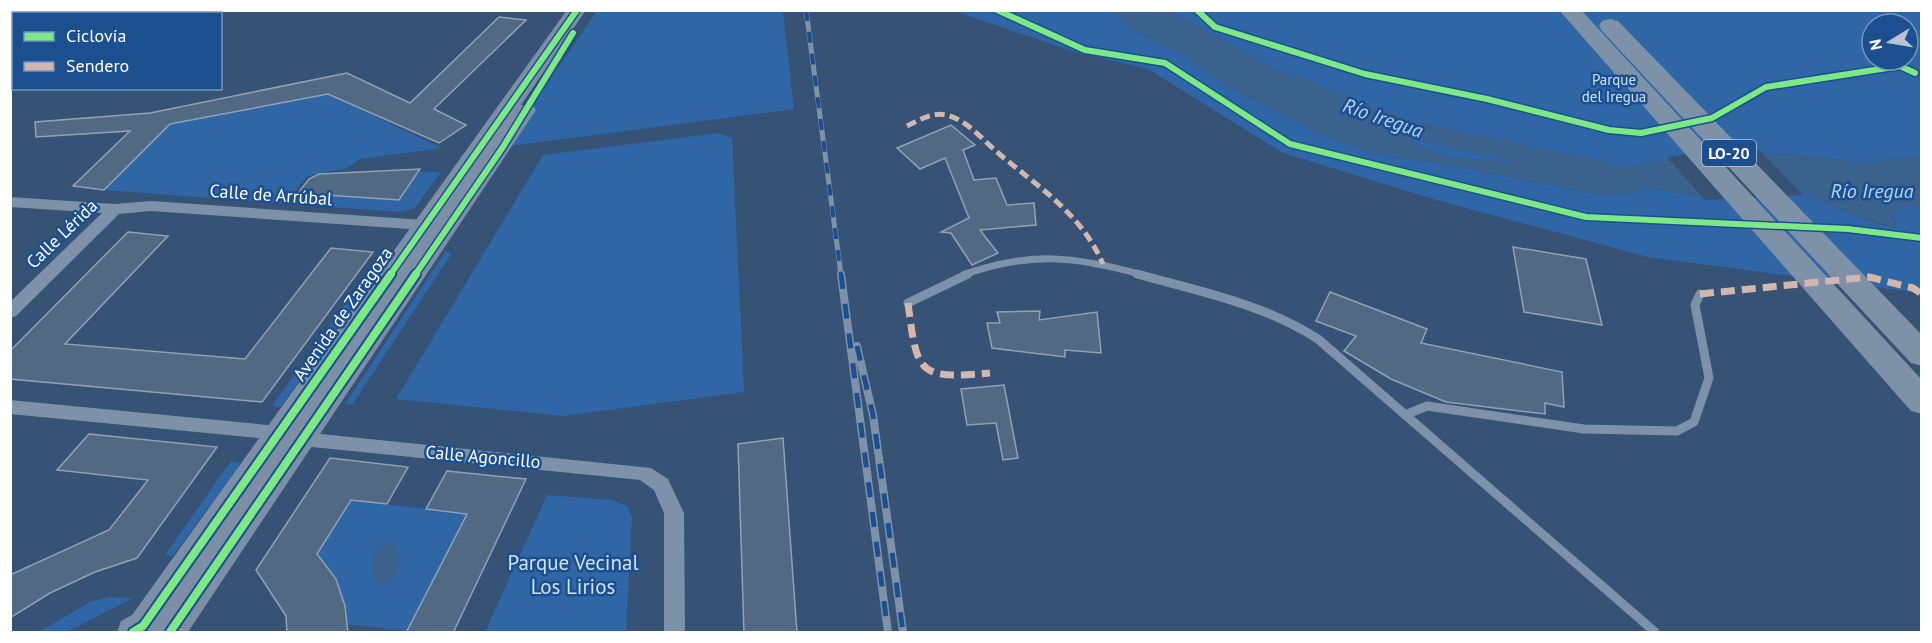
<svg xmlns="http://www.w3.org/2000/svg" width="1932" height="643" font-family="'PT Sans',sans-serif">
  <rect width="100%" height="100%" fill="#365274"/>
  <path fill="#2f66a5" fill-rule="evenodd" d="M 597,11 L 783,11 L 794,109 L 503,147 Z
    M 954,11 L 1110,11 L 1138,33 L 1185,55 L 1232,89 L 1317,133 L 1376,154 L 1460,167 L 1600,195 L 1626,194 L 1647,187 L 1699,197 L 1802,191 L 1837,209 L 1885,226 L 1897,223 L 1893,215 L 1897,209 L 1921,204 L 1921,293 L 1648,257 L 1440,201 L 1283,153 L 1148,69 L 1075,52 Z
    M 1169,11 L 1921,11 L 1921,157 L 1864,162 L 1734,150 L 1652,162 L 1629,168 L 1453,158 L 1434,152 L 1368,119 ZM 1872,24 L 1908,24 L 1908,60 L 1872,60 Z
    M 328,94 L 442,148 L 360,159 L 347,168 L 307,176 L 294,192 L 399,201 L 420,172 L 441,172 L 414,209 L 398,212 L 104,190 L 170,124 Z
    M 719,133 L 732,138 L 744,392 L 563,416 L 396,399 L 543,155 Z
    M 445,252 L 452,253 L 352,405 L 345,404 Z
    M 356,288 L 364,289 L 281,407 L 272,406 Z
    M 231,461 L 241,463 L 173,556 L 165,555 Z
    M 547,495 L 612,500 L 627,506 L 632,517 L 626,632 L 485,632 Z
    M 351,500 L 467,514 L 407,631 L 347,624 L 336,579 L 317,554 Z
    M 109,597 L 133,598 L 67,632 L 39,632 L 90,602 Z"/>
  <path fill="#3b618d" d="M 1110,11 L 1169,11 L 1368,119 L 1434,152 L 1453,158 L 1629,168 L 1652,162 L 1734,150 L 1864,162 L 1921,157 L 1921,204 L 1897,209 L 1893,215 L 1897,226 L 1893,228 L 1837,209 L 1802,191 L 1699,197 L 1647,187 L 1626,194 L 1600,195 L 1460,167 L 1376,154 L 1317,133 L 1232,89 L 1185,55 L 1138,33 Z
    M 392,542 C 403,553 401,573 389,583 L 378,585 C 365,572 372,543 392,542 Z"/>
  <path fill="#365274" d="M 1734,147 L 1759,150 L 1803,195 L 1705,200 L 1667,157 Z"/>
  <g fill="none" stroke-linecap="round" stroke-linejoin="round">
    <path fill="#3b618d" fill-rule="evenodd" d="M 1295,75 L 1405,119 L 1630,167 L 1642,170 L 1646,177 L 1642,184 L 1630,187 L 1385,133 L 1285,90 L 1280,84 L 1285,78 Z"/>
  </g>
  <path fill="#526984" stroke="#92a2b6" stroke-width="1.5" d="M 499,17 L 526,20 L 434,109 L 466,125 L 439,143 L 328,94 L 170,124 L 104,190 L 73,186 L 130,131 L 36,137 L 35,122 L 150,113 L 347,73 L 410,103 Z
    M 951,125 L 975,145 L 963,150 L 974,180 L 996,178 L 1007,205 L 1034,203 L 1036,225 L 980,230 L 998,253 L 972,265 L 951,233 L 941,232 L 969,218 L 945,158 L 920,169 L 897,148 Z
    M 420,169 L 399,200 L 298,193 L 309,179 L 319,174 Z
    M 128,232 L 168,236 L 65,344 L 245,359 L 331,248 L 373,252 L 262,402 L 10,379 L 10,351 Z
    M 1513,247 L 1586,259 L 1602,325 L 1524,312 Z
    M 1330,292 L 1427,329 L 1421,343 L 1562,372 L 1564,407 L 1545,403 L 1545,414 L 1446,402 L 1391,379 L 1344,351 L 1356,336 L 1316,321 Z
    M 1040,311 L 1039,320 L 1097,312 L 1101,353 L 1065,350 L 1065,357 L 992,348 L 987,323 L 1000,323 L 997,312 Z
    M 1004,385 L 1018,458 L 1003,460 L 996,423 L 967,425 L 961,389 Z
    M 89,434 L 217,447 L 137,558 L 95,572 L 50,593 L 10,618 L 10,575 L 109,530 L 148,480 L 57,470 Z
    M 783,438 L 797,633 L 744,633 L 738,444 Z
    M 330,458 L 408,467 L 387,504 L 351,500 L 317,554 L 336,579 L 345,606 L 348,633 L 287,633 L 286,616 L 256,570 Z
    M 447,471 L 526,479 L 453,633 L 406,633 L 467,514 L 426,509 Z"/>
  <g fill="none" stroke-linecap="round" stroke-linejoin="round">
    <path stroke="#7d92a8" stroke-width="7" d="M 963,275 C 1030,251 1075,256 1143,275"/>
    <path stroke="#7d92a8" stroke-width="9" d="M 1137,274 C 1199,291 1264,304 1318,339 L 1655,632
      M 908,303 L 968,274
      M 1405,415 L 1427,406 L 1584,429 L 1677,431 L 1694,422 L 1709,378 L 1695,305 L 1700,294"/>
    <path fill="#7d92a8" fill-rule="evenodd" d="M 10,197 L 115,204 L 151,201 L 424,220 L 432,225 L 424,230 L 151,211 L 119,214 L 16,316 L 10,318 L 10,302 L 102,213 L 10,207 Z
      M 10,400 L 278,426 L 284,428 L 287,433 L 284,438 L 278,440 L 10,414 Z
      M 302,432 L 651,468 L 668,479 L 684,513 L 685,632 L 664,632 L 664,513 L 654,490 L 640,480 L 302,446 L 296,444 L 293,439 L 296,434 Z"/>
    <path fill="#7d8ea7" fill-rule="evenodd" d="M 567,10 L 586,10 L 521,105 L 533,106 L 536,110 L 188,632 L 117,632 L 121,621 L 132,615 Z"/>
    <path fill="#7e92a7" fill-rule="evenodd" d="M 1559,10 L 1581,10 L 1922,380 L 1922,414 L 1911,411 Z
      M 1610,19 L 1618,21 L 1922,335 L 1922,366 L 1911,363 L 1602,31 L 1599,26 L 1602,21 Z"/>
    <defs>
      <path id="rail-far1" d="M 806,10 L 841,275"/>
      <path id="rail" d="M 841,274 L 888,632
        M 857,346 L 873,415 L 903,632"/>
    </defs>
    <use href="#rail-far1" stroke="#7e92a7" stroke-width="5"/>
    <use href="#rail" stroke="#7e92a7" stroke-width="8"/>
    <use href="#rail-far1" stroke="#1b4f8f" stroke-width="4" stroke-dasharray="11" stroke-linecap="butt"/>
    <use href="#rail" stroke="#1b4f8f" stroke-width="5" stroke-dasharray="15" stroke-linecap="butt"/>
    <path stroke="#d1b7ad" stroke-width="5" stroke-dasharray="10 5" stroke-linecap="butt" d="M 907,126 C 919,120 932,112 946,115 C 967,120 982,139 997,152 C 1038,187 1081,213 1103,264"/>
    <path stroke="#d1b7ad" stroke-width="7" stroke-dasharray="14 7" stroke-linecap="butt" d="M 1700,294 L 1869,277 L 1913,288 L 1922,294
      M 908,303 C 917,373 917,380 990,373"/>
    <defs>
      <path id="cycleway-far1" d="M 997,10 L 1085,50 L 1165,63 L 1290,144 L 1586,217 L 1848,229 L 1922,238
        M 1197,10 L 1215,27 L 1365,74 L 1487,99 L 1609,130 L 1641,133 L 1712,118 L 1766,87 L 1900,66 L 1915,73
        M 390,275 L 577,10
        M 415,275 L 503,147 L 573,33"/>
      <path id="cycleway" d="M 133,632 L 143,626 L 391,274
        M 170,632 L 416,274"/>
    </defs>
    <use href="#cycleway-far1" stroke="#1b4f8f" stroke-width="9"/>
    <use href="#cycleway" stroke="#1b4f8f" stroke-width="12"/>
    <use href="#cycleway-far1" stroke="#7ce984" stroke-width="6"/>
    <use href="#cycleway" stroke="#7ce984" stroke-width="8"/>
  </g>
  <g text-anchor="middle" stroke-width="5" stroke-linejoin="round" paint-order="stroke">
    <g font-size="15" fill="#cfe3fa" stroke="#1b4f8f">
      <text x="1614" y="85">Parque<tspan x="1614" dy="17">del Iregua</tspan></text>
    </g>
    <rect fill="#1b4f8f" stroke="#bbcadd" stroke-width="1.5" x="1702" y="140" width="54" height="26" rx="4.5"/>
    <g font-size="16" font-weight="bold" fill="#fff">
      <text x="1729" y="159">LO-20</text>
    </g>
    <g font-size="18" fill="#fff" stroke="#1b4f8f">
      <text transform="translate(271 195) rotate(4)" y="6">Calle de Arrúbal</text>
      <text transform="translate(62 234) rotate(-44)" y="6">Calle Lérida</text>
      <text transform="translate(343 314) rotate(-55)" y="6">Avenida de Zaragoza</text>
      <text transform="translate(483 457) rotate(5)" y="6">Calle Agoncillo</text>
    </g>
    <g font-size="20" font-style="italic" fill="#b5d3f5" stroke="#1b4f8f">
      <text transform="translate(1383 118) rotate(19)" y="7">Río Iregua</text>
      <text x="1872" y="198">Río Iregua</text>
    </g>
    <g font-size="21" fill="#cfe3fa" stroke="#1b4f8f">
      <text x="573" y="570">Parque Vecinal<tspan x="573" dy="24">Los Lirios</tspan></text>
    </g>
  </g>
  <rect width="1932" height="643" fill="none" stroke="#ffffff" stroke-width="24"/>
  <rect x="12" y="12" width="210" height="78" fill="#1b4f8f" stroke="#7695bc" stroke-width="1.5"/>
  <rect x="24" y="32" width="30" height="9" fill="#7ce984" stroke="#7695bc" stroke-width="1.5"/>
  <text x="66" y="42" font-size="18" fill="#ffffff">Ciclovía</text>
  <rect x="24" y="62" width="30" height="9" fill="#d1b7ad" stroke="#7695bc" stroke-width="1.5"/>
  <text x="66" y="72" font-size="18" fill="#ffffff">Sendero</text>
  <g transform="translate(1890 42) rotate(259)"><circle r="28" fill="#1b4f8f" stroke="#7695bc" stroke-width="1.5"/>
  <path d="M0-4.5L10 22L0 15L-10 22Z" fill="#b9c2ce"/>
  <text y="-9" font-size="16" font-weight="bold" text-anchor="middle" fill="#ffffff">N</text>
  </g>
</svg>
